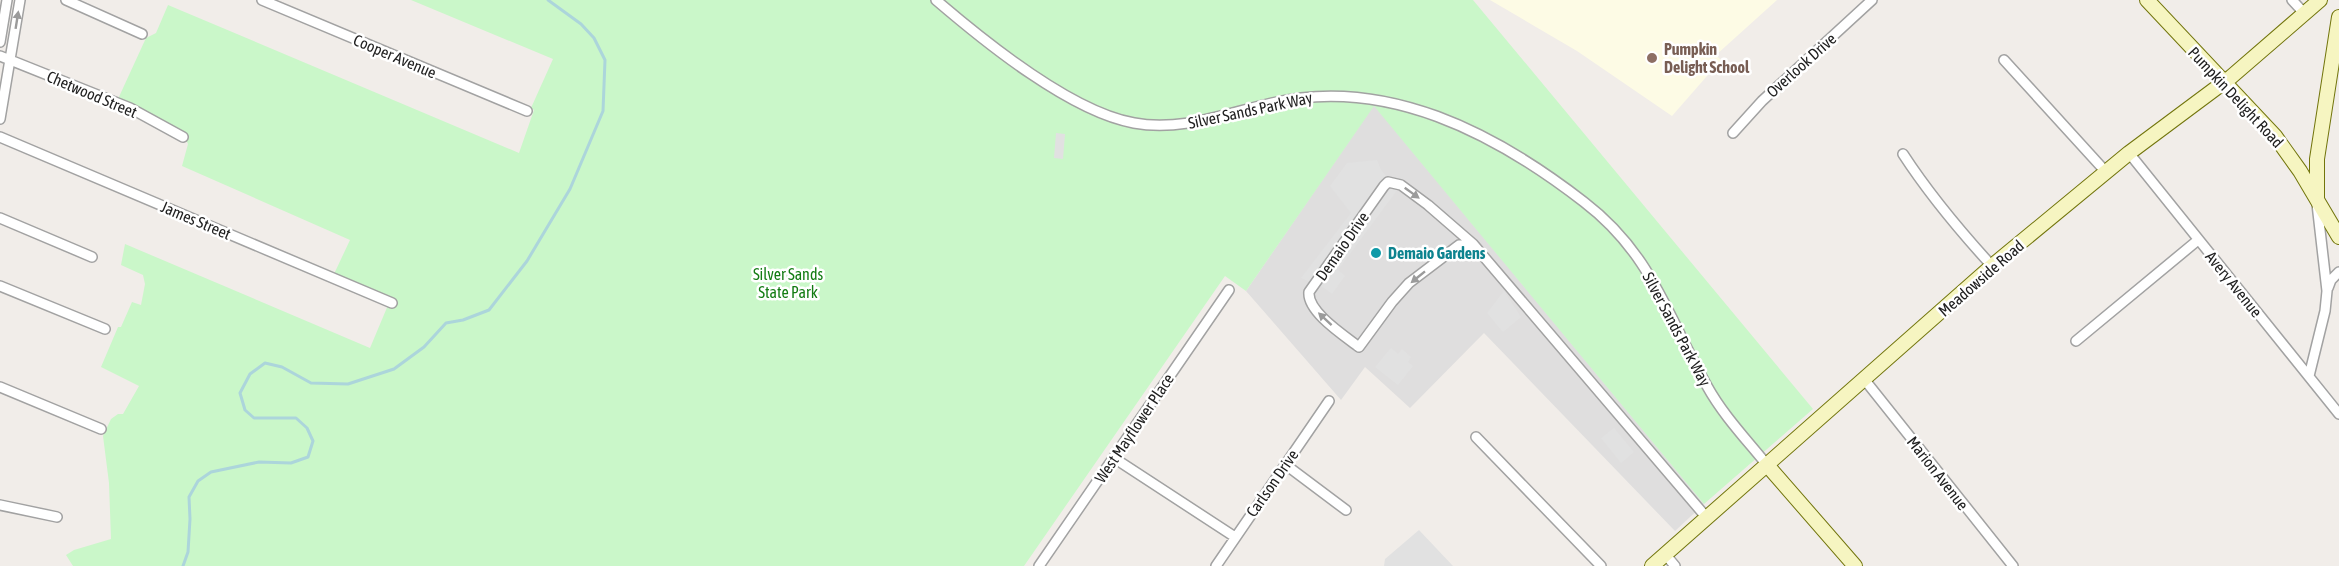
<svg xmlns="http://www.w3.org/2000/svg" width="2339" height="566" font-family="'Asap Condensed',sans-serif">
  <rect width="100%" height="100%" fill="#f1ede9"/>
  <path fill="#dfdede" d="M 1374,105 L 1704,504 L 1675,531 L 1484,333 L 1410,408 L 1365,367 L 1341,400 L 1246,291 Z"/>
  <path fill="#fdfbe5" d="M 1490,0 L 1777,0 L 1716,55 L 1721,60 L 1672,116 L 1577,51 Z"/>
  <path fill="#caf7c9" d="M 411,0 L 1473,0 L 1813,409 L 1704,504 L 1374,106 L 1246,291 L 1225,276 L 1024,566 L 73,566 L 66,555 L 74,550 L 111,539 L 109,483 L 103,436 L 111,419 L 118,414 L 123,414 L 139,386 L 101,367 L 118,327 L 121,327 L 132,302 L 141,305 L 145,284 L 143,275 L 121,265 L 125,244 L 370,348 L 391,298 L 334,274 L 350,240 L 182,166 L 188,144 L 182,131 L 118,99 L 146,38 L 156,33 L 168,5 L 519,153 L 534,110 L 531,108 L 553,59 Z"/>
  <path fill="#e1e1e1" d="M 1056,133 L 1065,134 L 1063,159 L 1054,158 Z
    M 1377,160 L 1381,170 L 1398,189 L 1338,270 L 1345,276 L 1332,294 L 1324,288 L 1301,278 L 1351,213 L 1330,186 L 1347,163 Z
    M 1504,291 L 1521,317 L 1503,332 L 1487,313 Z
    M 1391,348 L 1398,354 L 1402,349 L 1411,357 L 1408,362 L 1413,366 L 1398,385 L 1375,367 Z
    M 1614,428 L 1634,452 L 1621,463 L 1601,438 Z
    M 1419,530 L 1453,566 L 1384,566 L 1385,559 Z"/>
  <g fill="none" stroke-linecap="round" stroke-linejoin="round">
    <path stroke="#acd5db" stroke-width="3" d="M 183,566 L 188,552 L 190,519 L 189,497 L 198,481 L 211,472 L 259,462 L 291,463 L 308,457 L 313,441 L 307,428 L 296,418 L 254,418 L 245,410 L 240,393 L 250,374 L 265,363 L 282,367 L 311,383 L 348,384 L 394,369 L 424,347 L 446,323 L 463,320 L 489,310 L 527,261 L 570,189 L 603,111 L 605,60 L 594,38 L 581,24 L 548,0"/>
    <defs>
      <path id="street" d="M 66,0 L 142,34
        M 262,0 L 527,111
        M 936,0 C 985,42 1071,112 1134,123 C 1181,132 1227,113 1272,103 C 1386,76 1495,133 1584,202 C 1652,254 1667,316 1707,386 C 1723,415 1746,439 1767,465
        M 2292,0 L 2304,13
        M 0,42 L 7,0
        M 0,56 L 130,108 L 183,137
        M 2004,60 L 2106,172
        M 0,119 L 20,0
        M 1733,133 L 1762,101 L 1872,0
        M 0,137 L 392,303
        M 2129,153 L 2339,414
        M 1903,154 C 1929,194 1960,231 1992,266
        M 0,218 L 92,257
        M 1473,244 L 1459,245 L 1409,283 L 1392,302 L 1359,347 C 1345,336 1307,312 1309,292 L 1384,186 L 1388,182 L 1401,185 L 1428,205 L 1473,244 L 1707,518
        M 0,286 L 105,329
        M 2328,288 L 2331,280 L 2339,272
        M 2076,341 L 2198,240
        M 2309,376 L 2325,311 L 2327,291 L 2317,204
        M 1864,379 L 2013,566
        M 0,387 L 101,429
        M 1476,437 L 1601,566
        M 1114,458 L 1235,537
        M 1286,465 L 1346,510
        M 0,505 L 57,517
        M 1665,554 L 1675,566
        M 1039,566 L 1229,290
        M 1216,566 L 1329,401"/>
      <path id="secondary" d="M 2147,0 L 2275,136 L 2300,171 L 2339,237
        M 2317,198 L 2317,159 L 2339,17
        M 1767,465 L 1855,566
        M 1652,566 L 1992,266 L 2129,153 L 2231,77 L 2320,0"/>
    </defs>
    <use href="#street" stroke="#a2a2a2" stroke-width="12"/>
    <use href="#secondary" stroke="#72750c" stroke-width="16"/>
    <use href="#street" stroke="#fff" stroke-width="9"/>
    <use href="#secondary" stroke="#f6f5c1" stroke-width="14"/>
  </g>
  <defs><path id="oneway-solid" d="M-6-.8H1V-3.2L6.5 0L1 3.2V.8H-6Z" transform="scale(1.5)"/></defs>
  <g fill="#9b9b9b">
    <use href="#oneway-solid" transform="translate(17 20) rotate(-81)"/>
    <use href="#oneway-solid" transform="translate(1412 193) rotate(36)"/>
    <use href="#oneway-solid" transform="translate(1418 277) rotate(141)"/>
    <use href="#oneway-solid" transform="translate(1325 319) rotate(-137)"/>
  </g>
  <circle fill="#8d6e63" stroke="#fff" stroke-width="2" cx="1652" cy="58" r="6"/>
  <circle fill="#0f9aa8" stroke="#fff" stroke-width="2" cx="1376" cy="253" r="6"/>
  <g text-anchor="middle" stroke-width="5" stroke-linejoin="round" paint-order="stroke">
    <g font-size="16" font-weight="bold" fill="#785e54" stroke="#fff" text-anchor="start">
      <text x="1664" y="55">Pumpkin<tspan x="1664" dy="18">Delight School</tspan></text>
    </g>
    <g font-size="16" fill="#212121" stroke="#fff">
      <text transform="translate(395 56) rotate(23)" y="6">Cooper Avenue</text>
      <text transform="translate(1801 65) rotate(-42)" y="6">Overlook Drive</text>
      <text transform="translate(92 94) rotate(23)" y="6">Chetwood Street</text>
      <text transform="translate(2236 97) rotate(47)" y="6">Pumpkin Delight Road</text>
      <text transform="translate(1250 110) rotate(-12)" y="6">Silver Sands Park Way</text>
      <text transform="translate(196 220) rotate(23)" y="6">James Street</text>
      <text transform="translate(1342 246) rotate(-55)" y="6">Demaio Drive</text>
      <text transform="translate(1981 278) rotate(-41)" y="6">Meadowside Road</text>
      <text transform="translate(2234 284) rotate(51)" y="6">Avery Avenue</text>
      <text transform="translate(1677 329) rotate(62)" y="6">Silver Sands Park Way</text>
      <text transform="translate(1134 428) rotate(-56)" y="6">West Mayflower Place</text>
      <text transform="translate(1938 473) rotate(52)" y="6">Marion Avenue</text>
      <text transform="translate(1272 483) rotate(-55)" y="6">Carlson Drive</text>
    </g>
    <g font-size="16" font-weight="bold" fill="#0d838f" stroke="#fff" text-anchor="start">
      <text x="1388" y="259">Demaio Gardens</text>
    </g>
    <g font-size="16" fill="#137c13" stroke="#fff">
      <text x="788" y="280">Silver Sands<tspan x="788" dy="18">State Park</tspan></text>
    </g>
  </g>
</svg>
